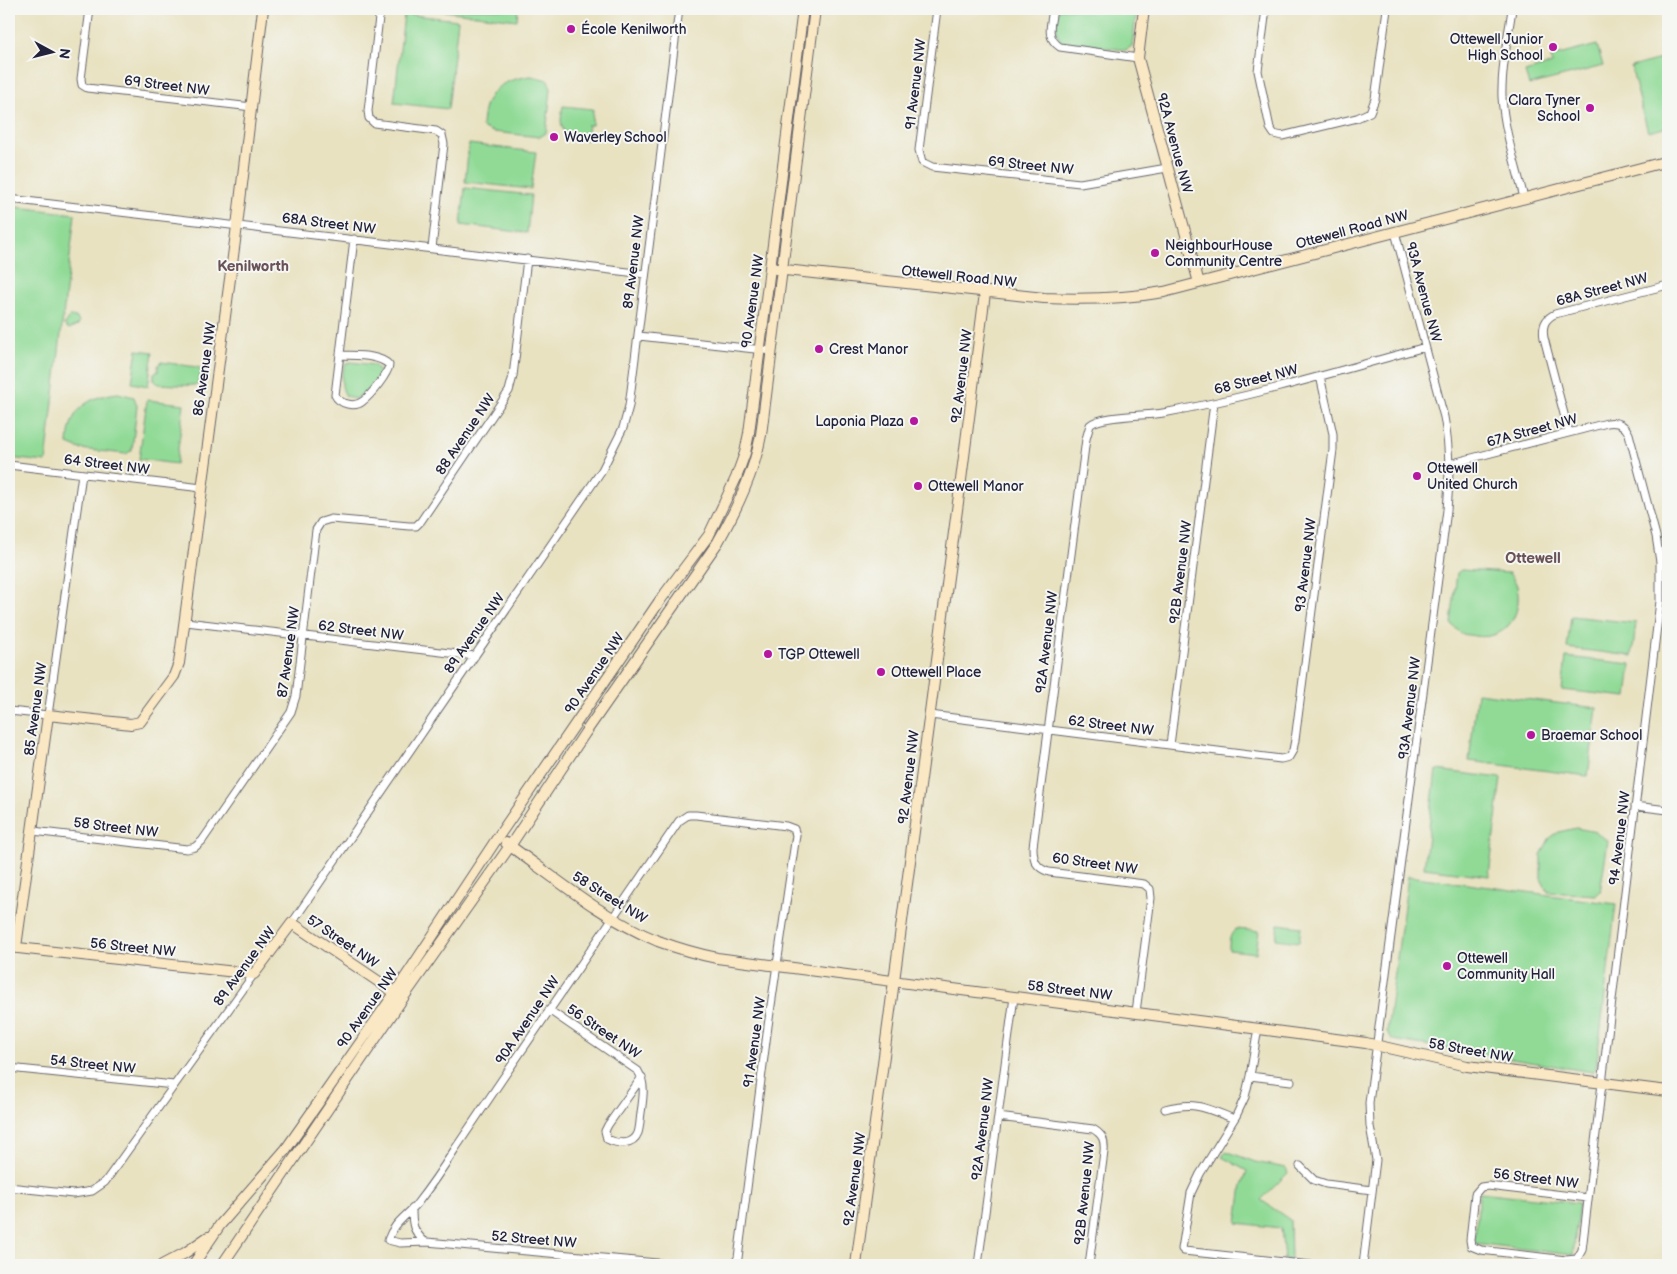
<svg xmlns="http://www.w3.org/2000/svg" width="1677" height="1274" font-family="'Balsamiq Sans',sans-serif">
  <rect width="100%" height="100%" fill="#f6f6f2"/>
  <filter id="ink" filterUnits="userSpaceOnUse"><feTurbulence type="fractalNoise" baseFrequency=".02" numOctaves="2"/><feDisplacementMap in="SourceGraphic" scale="10" xChannelSelector="R" yChannelSelector="G"/><feConvolveMatrix kernelMatrix="1 2 1 2 8 2 1 2 1" color-interpolation-filters="sRGB"/></filter>
  <filter id="wash" filterUnits="userSpaceOnUse"><feTurbulence type="fractalNoise" baseFrequency=".0096" numOctaves="4" result="noise"/><feDisplacementMap in="SourceGraphic" scale="20" xChannelSelector="R" yChannelSelector="G"/><feGaussianBlur stdDeviation="1.12" result="paint"/><feColorMatrix in="noise" values="0 0 0 0 0 0 0 0 0 0 0 0 0 0 0 0 0 1.4 0 .05"/><feComposite in="paint" operator="in"/></filter>
  <g filter="url(#wash)">
    <rect width="100%" height="100%" fill="#e8e2c1"/>
    <path fill="#90da96" stroke="#597e68" d="M 427,9 L 518,9 L 517,20 Z
      M 1059,9 L 1137,9 L 1132,46 L 1126,50 L 1062,42 C 1053,34 1058,19 1059,9 Z
      M 404,14 L 458,20 L 448,109 L 394,103 Z
      M 1597,45 L 1603,66 L 1529,85 L 1525,72 L 1552,64 L 1551,57 Z
      M 1668,57 L 1668,127 L 1648,132 L 1631,67 Z
      M 531,76 L 548,80 L 551,89 L 546,133 L 540,137 L 493,132 L 482,127 C 483,93 499,80 531,76 Z
      M 563,106 L 593,109 L 592,125 L 588,125 L 586,140 L 568,138 C 560,126 560,122 563,106 Z
      M 469,144 L 536,152 L 531,189 L 465,182 Z
      M 465,188 L 531,195 L 527,233 L 461,225 Z
      M 9,206 L 75,214 L 46,462 L 9,458 Z
      M 70,317 L 76,317 L 79,322 L 78,325 L 69,329 L 64,325 Z
      M 137,350 L 153,352 L 148,386 L 132,383 Z
      M 161,362 L 197,367 L 202,369 L 198,384 C 191,387 167,384 158,384 L 154,380 L 154,373 L 158,372 L 158,366 Z
      M 351,362 L 374,365 C 377,368 380,372 378,377 C 375,384 361,397 354,399 L 346,396 C 340,388 340,371 347,363 Z
      M 118,393 L 134,397 L 137,406 L 132,450 L 126,454 L 80,449 L 68,444 C 69,410 86,397 118,393 Z
      M 147,400 L 184,404 L 176,464 L 139,459 Z
      M 1461,570 L 1509,573 C 1512,577 1516,582 1517,586 C 1523,615 1506,641 1475,636 C 1471,635 1466,635 1463,634 C 1459,632 1454,627 1451,624 L 1457,573 Z
      M 1571,616 L 1636,623 L 1632,656 L 1567,648 Z
      M 1566,657 L 1631,664 L 1627,697 L 1562,690 Z
      M 1477,693 L 1597,708 L 1588,776 L 1469,761 Z
      M 1436,770 L 1501,778 L 1489,876 L 1424,868 Z
      M 1576,828 L 1596,832 L 1608,841 L 1600,892 L 1596,895 L 1548,892 L 1541,879 L 1541,855 L 1549,839 L 1554,835 L 1559,832 Z
      M 1408,876 L 1616,904 L 1596,1068 L 1592,1072 L 1393,1040 L 1387,1032 Z
      M 1278,924 L 1301,927 L 1299,942 L 1276,939 Z
      M 1236,929 L 1259,931 L 1256,953 L 1229,950 C 1229,941 1229,935 1236,929 Z
      M 1226,1151 L 1255,1162 L 1286,1168 L 1288,1173 L 1261,1200 L 1290,1220 L 1291,1260 L 1284,1259 L 1281,1228 L 1237,1223 L 1242,1185 L 1247,1171 L 1222,1157 Z
      M 1480,1192 L 1579,1203 L 1573,1255 L 1474,1243 Z"/>
  </g>
  <g filter="url(#ink)">
    <g fill="none" stroke-linecap="round" stroke-linejoin="round">
      <defs>
        <path id="street" d="M 90,9 L 81,79 L 82,85 L 87,88 L 252,107
          M 380,9 L 368,111 L 369,118 L 374,123 L 436,131 L 442,135 L 444,144 L 432,248
          M 937,9 L 919,150 L 922,162 L 932,167 L 1080,183 L 1167,168
          M 1053,9 C 1051,25 1045,37 1060,47 L 1138,58
          M 1266,9 L 1258,71 L 1270,128 L 1274,134 L 1282,136 L 1357,118 L 1370,112 L 1375,99 L 1387,9
          M 1512,9 C 1508,38 1501,68 1502,97 C 1504,131 1516,165 1524,198
          M 9,199 L 645,274
          M 639,336 L 772,351
          M 340,355 C 355,356 379,354 389,365 C 388,374 371,395 363,401 C 355,408 339,404 335,395 L 354,239
          M 1569,433 L 1544,338 C 1542,327 1544,319 1555,314 L 1668,285
          M 1449,464 L 1607,423 C 1618,421 1625,425 1629,434 L 1656,536 L 1660,562 L 1660,601 L 1582,1250 L 1577,1259 L 1566,1260 L 1481,1250 L 1471,1246 L 1470,1240 L 1475,1194 L 1481,1187 L 1488,1186 L 1588,1198
          M 9,465 L 202,488
          M 186,622 L 475,656
          M 9,711 L 48,715 L 82,474
          M 930,715 L 1281,759 L 1289,757 L 1293,750 L 1295,740 L 1333,450 L 1333,434 L 1320,376
          M 1170,745 L 1214,403
          M 1635,806 L 1668,810
          M 33,831 L 187,849 L 195,847 L 202,841 L 291,712 L 296,696 L 316,530 L 321,522 L 331,519 L 409,526 L 416,526 L 421,521 L 509,391 L 513,376 L 527,259
          M 292,923 L 602,470 L 623,428 L 629,406 L 679,9
          M 549,1010 L 638,1071 C 646,1084 643,1098 641,1113 C 640,1119 640,1127 638,1133 C 633,1146 617,1144 607,1139 L 605,1131 L 608,1125 L 642,1077
          M 1136,1012 L 1151,898 L 1150,889 L 1144,884 L 1049,872 C 1036,868 1033,860 1033,847 L 1086,439 L 1090,425 C 1100,415 1147,416 1163,413 C 1252,397 1339,371 1425,347
          M 1258,1028 L 1250,1076 L 1245,1097 L 1236,1116 L 1200,1174 L 1191,1193 L 1182,1249 L 1184,1251 L 1311,1265
          M 9,1068 L 174,1085
          M 1250,1076 L 1291,1081
          M 1165,1109 C 1196,1101 1206,1108 1234,1119
          M 998,1117 L 1093,1129 C 1103,1135 1105,1140 1104,1152 L 1089,1265
          M 1300,1166 L 1314,1180 L 1326,1184 L 1372,1190
          M 9,1187 L 73,1194 L 92,1191 L 105,1182 L 254,974
          M 412,1209 C 412,1225 413,1231 425,1242
          M 679,1265 L 427,1242 L 400,1243 L 388,1240 C 394,1223 404,1218 416,1205 C 430,1187 443,1168 455,1149 C 529,1039 605,930 679,821 L 688,815 L 696,815 L 786,826 L 794,829 L 796,835 L 768,1026 L 738,1258 L 733,1265
          M 978,1265 L 1014,997
          M 1363,1265 L 1376,1160 L 1370,1126 L 1369,1103 L 1447,510 C 1450,479 1450,448 1444,417 L 1395,232"/>
        <path id="secondary" d="M 1144,9 L 1138,58 L 1199,283
          M 776,269 L 1044,298 C 1086,300 1122,299 1164,292 L 1668,161
          M 506,843 C 554,877 602,918 658,941 C 677,948 697,954 717,958 L 1267,1030 L 1366,1043 L 1467,1066 L 1668,1091
          M 9,947 L 254,974 L 292,923 L 400,996
          M 16,947 L 48,715 L 131,724 L 140,722 L 174,676 L 179,663 L 237,226 L 263,9
          M 162,1265 L 185,1253 L 208,1237
          M 193,1265 L 220,1225 L 286,1149 L 395,993 L 498,837 L 661,599 L 709,535 L 736,478 L 745,453 L 749,433 L 803,9
          M 222,1265 L 403,998 L 510,846 L 585,733 L 718,542 C 737,508 754,473 761,435 L 815,9
          M 856,1265 L 961,480 L 985,293"/>
      </defs>
      <use href="#street" stroke="#67656a" stroke-width="9"/>
      <use href="#secondary" stroke="#67656a" stroke-width="12"/>
      <use href="#street" stroke="#fff" stroke-width="7"/>
      <use href="#secondary" stroke="#fae7c3" stroke-width="10"/>
    </g>
  </g>
  <g fill="#b5179e" stroke="#f6f6f2" stroke-width="2">
    <circle cx="571" cy="29" r="5"/>
    <circle cx="1553" cy="47" r="5"/>
    <circle cx="1590" cy="108" r="5"/>
    <circle cx="554" cy="137" r="5"/>
    <circle cx="1155" cy="253" r="5"/>
    <circle cx="819" cy="349" r="5"/>
    <circle cx="914" cy="421" r="5"/>
    <circle cx="1417" cy="476" r="5"/>
    <circle cx="918" cy="486" r="5"/>
    <circle cx="768" cy="654" r="5"/>
    <circle cx="881" cy="672" r="5"/>
    <circle cx="1531" cy="735" r="5"/>
    <circle cx="1447" cy="966" r="5"/>
  </g>
  <g text-anchor="middle" stroke-width="4" stroke-linejoin="round" paint-order="stroke">
    <g font-size="14" fill="#22223b" stroke="#f6f6f2" text-anchor="start">
      <text x="581" y="34">École Kenilworth</text>
      <text x="1543" y="44" text-anchor="end">Ottewell Junior<tspan x="1543" dy="16">High School</tspan></text>
      <text x="1580" y="105" text-anchor="end">Clara Tyner<tspan x="1580" dy="16">School</tspan></text>
      <text x="564" y="142">Waverley School</text>
      <text x="1165" y="250">NeighbourHouse<tspan x="1165" dy="16">Community Centre</tspan></text>
      <text x="829" y="354">Crest Manor</text>
      <text x="904" y="426" text-anchor="end">Laponia Plaza</text>
      <text x="1427" y="473">Ottewell<tspan x="1427" dy="16">United Church</tspan></text>
      <text x="928" y="491">Ottewell Manor</text>
      <text x="778" y="659">TGP Ottewell</text>
      <text x="891" y="677">Ottewell Place</text>
      <text x="1541" y="740">Braemar School</text>
      <text x="1457" y="963">Ottewell<tspan x="1457" dy="16">Community Hall</tspan></text>
    </g>
    <g font-size="14" fill="#22223b" stroke="#f6f6f2">
      <text transform="translate(915 84) rotate(-83)" y="5">91 Avenue NW</text>
      <text transform="translate(167 85) rotate(7)" y="5">69 Street NW</text>
      <text transform="translate(1175 143) rotate(75)" y="5">92A Avenue NW</text>
      <text transform="translate(1031 165) rotate(6)" y="5">69 Street NW</text>
      <text transform="translate(329 223) rotate(7)" y="5">68A Street NW</text>
      <text transform="translate(1352 229) rotate(-15)" y="5">Ottewell Road NW</text>
      <text transform="translate(633 262) rotate(-83)" y="5">89 Avenue NW</text>
      <text transform="translate(959 276) rotate(6)" y="5">Ottewell Road NW</text>
      <text transform="translate(1602 289) rotate(-15)" y="5">68A Street NW</text>
      <text transform="translate(1424 292) rotate(75)" y="5">93A Avenue NW</text>
      <text transform="translate(752 301) rotate(-82)" y="5">90 Avenue NW</text>
      <text transform="translate(204 369) rotate(-82)" y="5">86 Avenue NW</text>
      <text transform="translate(961 376) rotate(-83)" y="5">92 Avenue NW</text>
      <text transform="translate(1256 379) rotate(-14)" y="5">68 Street NW</text>
      <text transform="translate(1532 430) rotate(-15)" y="5">67A Street NW</text>
      <text transform="translate(465 434) rotate(-56)" y="5">88 Avenue NW</text>
      <text transform="translate(107 464) rotate(7)" y="5">64 Street NW</text>
      <text transform="translate(1305 565) rotate(-83)" y="5">93 Avenue NW</text>
      <text transform="translate(1180 572) rotate(-83)" y="5">92B Avenue NW</text>
      <text transform="translate(361 630) rotate(7)" y="5">62 Street NW</text>
      <text transform="translate(474 633) rotate(-55)" y="5">89 Avenue NW</text>
      <text transform="translate(1046 642) rotate(-83)" y="5">92A Avenue NW</text>
      <text transform="translate(288 652) rotate(-82)" y="5">87 Avenue NW</text>
      <text transform="translate(594 673) rotate(-56)" y="5">90 Avenue NW</text>
      <text transform="translate(1409 708) rotate(-83)" y="5">93A Avenue NW</text>
      <text transform="translate(35 709) rotate(-82)" y="5">85 Avenue NW</text>
      <text transform="translate(1111 725) rotate(7)" y="5">62 Street NW</text>
      <text transform="translate(908 777) rotate(-83)" y="5">92 Avenue NW</text>
      <text transform="translate(116 827) rotate(7)" y="5">58 Street NW</text>
      <text transform="translate(1619 838) rotate(-83)" y="5">94 Avenue NW</text>
      <text transform="translate(1095 863) rotate(8)" y="5">60 Street NW</text>
      <text transform="translate(610 897) rotate(32)" y="5">58 Street NW</text>
      <text transform="translate(343 941) rotate(34)" y="5">57 Street NW</text>
      <text transform="translate(133 947) rotate(6)" y="5">56 Street NW</text>
      <text transform="translate(244 966) rotate(-54)" y="5">89 Avenue NW</text>
      <text transform="translate(1070 990) rotate(7)" y="5">58 Street NW</text>
      <text transform="translate(367 1008) rotate(-55)" y="5">90 Avenue NW</text>
      <text transform="translate(527 1020) rotate(-56)" y="5">90A Avenue NW</text>
      <text transform="translate(604 1031) rotate(34)" y="5">56 Street NW</text>
      <text transform="translate(754 1042) rotate(-82)" y="5">91 Avenue NW</text>
      <text transform="translate(1471 1050) rotate(10)" y="5">58 Street NW</text>
      <text transform="translate(93 1064) rotate(6)" y="5">54 Street NW</text>
      <text transform="translate(982 1129) rotate(-83)" y="5">92A Avenue NW</text>
      <text transform="translate(1536 1178) rotate(7)" y="5">56 Street NW</text>
      <text transform="translate(854 1179) rotate(-82)" y="5">92 Avenue NW</text>
      <text transform="translate(1084 1193) rotate(-84)" y="5">92B Avenue NW</text>
      <text transform="translate(534 1239) rotate(5)" y="5">52 Street NW</text>
    </g>
    <g font-size="15" font-weight="bold" fill="#6a5358" stroke="#f6f6f2">
      <text x="253" y="271">Kenilworth</text>
      <text x="1533" y="563">Ottewell</text>
    </g>
  </g>
  <rect width="1677" height="1274" fill="none" stroke="#f6f6f2" stroke-width="30"/>
  <g transform="translate(52 52) rotate(97)" stroke="#f6f6f2" stroke-width="4" paint-order="stroke">
  <path d="M0-4L9 19L0 12L-9 19Z" fill="#22223b"/>
  <text y="-8" font-size="14" font-weight="bold" text-anchor="middle" fill="#22223b">N</text>
  </g>
</svg>
